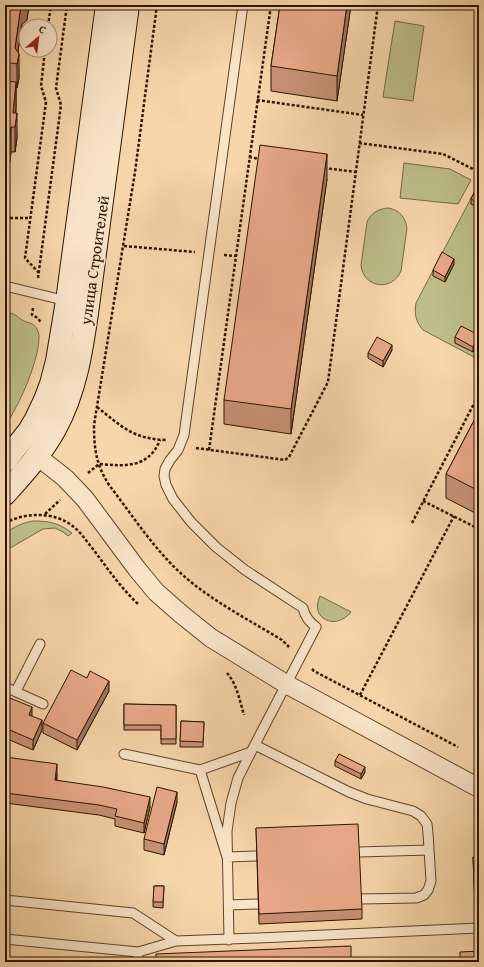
<svg xmlns="http://www.w3.org/2000/svg" width="484" height="967" font-family="'Gentium Book Plus',serif">
  <rect width="100%" height="100%" fill="#f7d6aa"/>
  <filter id="stains"><feTurbulence type="fractalNoise" baseFrequency=".005" numOctaves="4"/><feColorMatrix values="0 0 0 0 .2 0 0 0 0 .09 0 0 0 0 .02 0 0 0 .5 -.17"/></filter>
  <radialGradient id="worn" r=".72"><stop offset=".6" stop-color="#630" stop-opacity="0"/><stop offset="1" stop-color="#630" stop-opacity=".3"/></radialGradient>
  <path fill="#bdbe88" stroke="#746944" d="M 395,21 L 424,26 L 413,101 L 383,97 Z
    M 404,163 L 450,169 L 471,180 L 458,204 L 400,198 Z
    M 478,185 L 479,347 L 474,357 L 423,330 C 416,322 414,314 416,303 Z
    M 388,208 C 399,210 405,216 407,228 L 401,271 C 392,292 363,288 361,265 L 367,222 C 371,213 378,209 388,208 Z
    M 5,312 C 9,313 13,313 17,316 C 18,317 20,319 22,320 C 27,323 33,322 37,329 C 41,336 38,346 37,353 C 30,381 19,403 5,427 Z
    M 33,521 C 49,521 59,523 72,533 L 68,536 L 63,532 L 55,528 L 43,529 L 5,551 L 5,534 C 13,527 22,523 33,521 Z
    M 320,596 L 351,612 C 336,631 309,619 320,596 Z"/>
  <g fill="none" stroke-linecap="round" stroke-linejoin="round">
    <defs>
      <path id="service" d="M 5,286 L 67,301
        M 5,687 L 43,704
        M 16,691 L 40,644
        M 255,745 L 349,792 L 367,799 L 413,811 L 421,816 L 427,824 L 428,833 L 431,881 L 428,890 L 424,895 L 416,898 L 361,899
        M 124,754 L 200,770 L 227,857 L 256,856
        M 200,770 L 251,752
        M 359,852 L 429,850
        M 5,900 L 133,913 L 176,941
        M 229,905 L 259,904
        M 5,939 L 138,952 L 176,941 L 259,938 L 479,928
        M 229,940 L 227,831 L 231,803 L 238,778 L 251,752 L 316,627 C 309,622 305,617 303,608 L 245,570 L 216,547 L 191,522 L 173,499 L 166,485 L 164,476 L 165,469 L 170,460 L 178,450 L 184,435 L 243,5
        M 138,962 L 138,952"/>
      <path id="minor" d="M 37,456 L 65,478 L 85,499 L 137,569 L 156,592 L 181,614 L 211,638 L 286,684 L 479,788"/>
      <path id="secondary" d="M 5,461 L 29,431 L 36,419 L 45,400 L 51,384 L 57,361 L 67,301 L 107,5
        M 5,494 C 23,474 42,453 55,429 C 76,391 82,349 88,306 L 128,5"/>
    </defs>
    <use href="#service" stroke="#5e442a" stroke-width="11"/>
    <use href="#minor" stroke="#5e442a" stroke-width="20"/>
    <use href="#secondary" stroke="#2b1400" stroke-width="24"/>
    <path stroke="#2b1400" stroke-width="2.5" stroke-dasharray="3 2" stroke-linecap="butt" d="M 157,5 L 135,172 L 94,425 C 94,449 96,464 109,485 C 133,516 155,551 185,577 C 214,602 249,620 282,640 L 289,647
      M 48,26 L 51,5
      M 257,100 L 363,115
      M 359,143 L 443,154 L 479,172
      M 249,157 L 260,159
      M 324,168 L 356,172
      M 5,218 L 30,218
      M 124,246 L 195,252
      M 224,255 L 236,256
      M 39,273 L 25,258 L 46,102 L 41,86 L 45,50
      M 38,278 L 61,105 L 56,88 L 67,5
      M 33,308 L 32,315 L 38,318 L 41,323
      M 97,407 C 121,426 133,439 166,440
      M 196,448 L 285,460 L 289,457 L 328,382 L 378,5
      M 209,450 L 271,5
      M 88,473 L 99,464 C 125,466 148,469 160,440
      M 423,501 L 479,529
      M 45,514 L 60,500
      M 5,523 C 26,512 56,511 75,528 C 82,534 87,542 93,549 C 107,568 121,588 138,604
      M 412,523 L 479,394
      M 312,669 L 314,671 L 458,747
      M 227,673 C 237,684 240,702 244,715
      M 360,695 L 454,516"/>
    <use href="#service" stroke="#fae4c8" stroke-width="9"/>
    <use href="#minor" stroke="#fae4c8" stroke-width="18"/>
    <use href="#secondary" stroke="#fae4c8" stroke-width="22"/>
  </g>
  <path fill="#c89176" stroke="#2b1400" d="M 5,5 L 29,5 L 27,20 L 22,24 L 18,52 L 19,78 L 17,88 L 16,88 L 16,113 L 17,138 L 15,152 L 11,152 L 5,197 Z
    M 280,5 L 351,5 L 337,101 L 271,91 L 271,66 Z
    M 327,179 L 291,434 L 224,424 L 224,400 Z
    M 479,183 L 479,208 L 471,204 L 471,199 Z
    M 454,264 L 445,282 L 433,276 L 433,270 Z
    M 455,337 L 479,340 L 473,352 L 455,343 Z
    M 392,350 L 383,367 L 368,358 L 368,353 Z
    M 479,411 L 479,515 L 446,498 L 446,474 Z
    M 478,555 L 479,555 L 479,585 L 478,580 Z
    M 109,691 L 77,750 L 43,733 L 43,723 Z
    M 5,696 L 32,716 L 42,730 L 33,750 L 5,738 Z
    M 124,704 L 176,705 L 176,744 L 161,744 L 161,730 L 124,730 Z
    M 181,721 L 204,722 L 203,747 L 180,747 Z
    M 5,757 L 57,774 L 57,781 L 150,807 L 144,833 L 115,826 L 115,819 L 99,815 L 5,803 Z
    M 335,761 L 365,772 L 361,779 L 335,766 Z
    M 177,802 L 164,855 L 144,850 L 144,839 Z
    M 256,828 L 362,909 L 362,919 L 259,924 Z
    M 473,857 L 479,857 L 479,910 L 475,910 Z
    M 154,886 L 164,886 L 163,908 L 153,907 Z"/>
  <path fill="#a37660" stroke="#2b1400" d="M 21,5 L 29,5 L 27,20 L 22,24 L 16,64 L 15,48 Z
    M 347,5 L 351,5 L 337,101 L 337,76 Z
    M 19,54 L 19,78 L 17,88 L 17,64 Z
    M 16,82 L 16,107 L 14,127 L 13,113 Z
    M 17,113 L 17,138 L 15,152 L 15,127 Z
    M 11,127 L 11,152 L 5,197 L 5,172 Z
    M 327,154 L 327,179 L 291,434 L 291,409 Z
    M 454,259 L 454,264 L 445,282 L 445,277 Z
    M 479,335 L 479,340 L 473,352 L 473,347 Z
    M 392,345 L 392,350 L 383,367 L 383,361 Z
    M 109,681 L 109,691 L 77,750 L 77,740 Z
    M 32,707 L 32,717 L 29,715 Z
    M 42,720 L 42,730 L 33,750 L 33,740 Z
    M 57,764 L 57,774 L 55,791 L 55,780 Z
    M 365,767 L 365,772 L 361,779 L 361,774 Z
    M 177,792 L 177,802 L 164,855 L 164,844 Z
    M 150,797 L 150,807 L 144,833 L 144,823 Z"/>
  <path fill="#e9a989" stroke="#2b1400" d="M 5,5 L 21,5 L 15,48 L 19,54 L 17,64 L 5,62 Z
    M 280,5 L 347,5 L 337,76 L 271,66 Z
    M 5,81 L 16,82 L 13,113 L 17,113 L 15,127 L 11,127 L 5,172 Z
    M 260,145 L 327,154 L 291,409 L 224,400 Z
    M 479,183 L 479,203 L 471,199 Z
    M 442,252 L 454,259 L 445,277 L 433,270 Z
    M 461,326 L 479,335 L 473,347 L 455,337 Z
    M 377,337 L 392,345 L 383,361 L 368,353 Z
    M 479,411 L 479,491 L 446,474 Z
    M 71,670 L 87,678 L 90,671 L 109,681 L 77,740 L 43,723 Z
    M 5,696 L 32,707 L 29,715 L 42,720 L 33,740 L 5,728 Z
    M 124,704 L 176,705 L 176,739 L 161,739 L 161,725 L 124,725 Z
    M 181,721 L 204,722 L 203,742 L 180,741 Z
    M 339,754 L 365,767 L 361,774 L 335,761 Z
    M 5,757 L 57,764 L 55,780 L 103,787 L 150,797 L 144,823 L 115,816 L 117,809 L 99,805 L 5,793 Z
    M 157,787 L 177,792 L 164,844 L 144,839 Z
    M 358,824 L 362,909 L 259,914 L 256,828 Z
    M 473,857 L 479,857 L 479,900 L 475,900 Z
    M 154,886 L 164,886 L 163,902 L 153,902 Z
    M 351,946 L 351,962 L 156,962 L 156,954 Z
    M 479,951 L 479,962 L 460,962 L 460,952 Z"/>
  <g text-anchor="middle" stroke-width="3.5" stroke-linejoin="round" paint-order="stroke">
    <g font-size="16" fill="#2b1400" stroke="#fae4c8">
      <text transform="translate(94 260) rotate(-82)" y="6">улица Строителей</text>
    </g>
  </g>
  <rect width="484" height="967" fill="none" stroke="#f7d6aa" stroke-width="20"/>
  <rect x="6" y="6" width="472" height="955" fill="none" stroke="#2b1400" stroke-width="2"/>
  <rect x="10" y="10" width="464" height="947" fill="none" stroke="#2b1400"/>
  <g transform="translate(38 38) rotate(28)"><circle r="19" fill="#fae4c8" stroke="#a79178"/>
  <path d="M0-3L7 15L0 10L-7 15Z" fill="#8f2418"/>
  <text y="-6" font-size="11" font-weight="bold" text-anchor="middle" fill="#2b1400">С</text>
  </g>
  <rect width="100%" height="100%" filter="url(#stains)"/>
  <rect width="100%" height="100%" fill="url(#worn)"/>
</svg>
